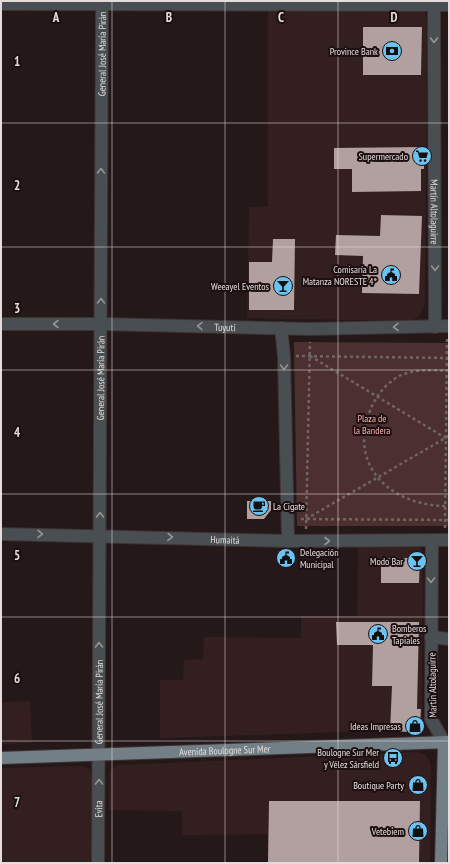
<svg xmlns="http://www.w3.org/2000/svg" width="450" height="864" font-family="'PT Sans Narrow',sans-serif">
  <rect width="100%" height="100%" fill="#251818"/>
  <path fill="#331f20" d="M 268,9 L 423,10 L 425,13 L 427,18 L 425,304 L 419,316 L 411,321 L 247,318 L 249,207 L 268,207 Z
    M 358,543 L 417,545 L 423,551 L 422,723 L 418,727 L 409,730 L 160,738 L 160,680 L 183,680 L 184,660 L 203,659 L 204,637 L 301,638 L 301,616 L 357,616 Z
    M 30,701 L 32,743 L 1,744 L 1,702 Z
    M 417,752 L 426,755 L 431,764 L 430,863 L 268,863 L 268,834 L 182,835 L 182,811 L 109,810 L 110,771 L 117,765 Z
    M 83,766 L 89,769 L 94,781 L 94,863 L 1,863 L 1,768 Z"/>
  <path fill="#4c3030" d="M 294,342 L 449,343 L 449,526 L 297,526 Z"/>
  <path fill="#b2a0a0" d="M 363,27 L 422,27 L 421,75 L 363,75 Z
    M 424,147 L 424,169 L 421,169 L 421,191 L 352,192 L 352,169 L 334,169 L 334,148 Z
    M 381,215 L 422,216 L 419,294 L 362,293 L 363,256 L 335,255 L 336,235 L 380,236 Z
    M 273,239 L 295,239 L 294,310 L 249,310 L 249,262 L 272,262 Z
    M 247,501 L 271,501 L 271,510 L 264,519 L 247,519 Z
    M 381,558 L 420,558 L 419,583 L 381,583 Z
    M 336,622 L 419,622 L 417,709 L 421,709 L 420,724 L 411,732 L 390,731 L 392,686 L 372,686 L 373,645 L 337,645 Z
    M 269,801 L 420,801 L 419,863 L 268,863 Z"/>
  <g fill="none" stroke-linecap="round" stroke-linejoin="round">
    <defs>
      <g id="minor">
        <path id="s1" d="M 434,1 L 435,327"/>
        <path d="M 1,4 L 449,5"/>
        <path id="s2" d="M 1,324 L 101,324 L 310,329 L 449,326"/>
        <path d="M 281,328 L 284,356 L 288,541"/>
        <path id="s3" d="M 1,534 L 288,541 L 449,540"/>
        <path d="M 432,541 L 431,719 L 444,742"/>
        <path d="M 431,637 L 449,639"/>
        <path id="s4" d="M 98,863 L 102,1"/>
      </g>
      <g id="major">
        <path id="s5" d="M 1,758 L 449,742"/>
        <path d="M 441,863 L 444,742"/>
      </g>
    </defs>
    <use href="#minor" stroke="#403333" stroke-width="14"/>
    <use href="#major" stroke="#403333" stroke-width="14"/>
    <path stroke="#706464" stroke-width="2.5" stroke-dasharray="3 3" stroke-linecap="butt" d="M 296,356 L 449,358
      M 310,356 L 449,440
      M 449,371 C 434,370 418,369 404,374 C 390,379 378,393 372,406 C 345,465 391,507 449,506
      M 301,519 L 449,520
      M 306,519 L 449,436
      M 445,528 L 447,339
      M 306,529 L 310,342"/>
    <use href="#minor" stroke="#484e51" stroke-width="12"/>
    <use href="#major" stroke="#737f86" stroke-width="12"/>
  </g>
  <defs><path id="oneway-chevron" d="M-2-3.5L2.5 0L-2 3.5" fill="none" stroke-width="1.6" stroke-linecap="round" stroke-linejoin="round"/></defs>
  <g stroke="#969596">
    <use href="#oneway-chevron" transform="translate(434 40) rotate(90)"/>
    <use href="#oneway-chevron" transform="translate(101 171) rotate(-90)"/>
    <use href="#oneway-chevron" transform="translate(435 268) rotate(90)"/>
    <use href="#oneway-chevron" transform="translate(101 301) rotate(-90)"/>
    <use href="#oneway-chevron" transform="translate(56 324) rotate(180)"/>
    <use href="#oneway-chevron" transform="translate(200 326) rotate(-179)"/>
    <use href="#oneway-chevron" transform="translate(396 327) rotate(179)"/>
    <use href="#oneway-chevron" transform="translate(284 367) rotate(89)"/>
    <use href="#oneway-chevron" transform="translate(100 515) rotate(-90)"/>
    <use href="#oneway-chevron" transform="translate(40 534) rotate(1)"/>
    <use href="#oneway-chevron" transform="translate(170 537) rotate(2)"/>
    <use href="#oneway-chevron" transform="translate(327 541)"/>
    <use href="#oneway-chevron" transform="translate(431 580) rotate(90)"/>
    <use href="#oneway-chevron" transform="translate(99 645) rotate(-90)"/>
    <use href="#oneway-chevron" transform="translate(99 782) rotate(-90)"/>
  </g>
  <path fill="none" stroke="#e5dcdc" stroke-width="1" stroke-opacity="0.55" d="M 112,1 L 112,863M 225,1 L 225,863M 338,1 L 338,863M 1,123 L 449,123M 1,247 L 449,247M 1,370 L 449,370M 1,494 L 449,494M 1,617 L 449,617M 1,741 L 449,741"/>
  <defs>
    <symbol id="bank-disc" viewBox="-11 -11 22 22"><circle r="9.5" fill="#6ac3f1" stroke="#1c0f0f"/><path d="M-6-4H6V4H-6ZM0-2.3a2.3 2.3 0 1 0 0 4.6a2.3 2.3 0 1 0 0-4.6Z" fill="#111"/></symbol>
    <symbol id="supermarket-disc" viewBox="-11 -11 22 22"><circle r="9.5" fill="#6ac3f1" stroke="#1c0f0f"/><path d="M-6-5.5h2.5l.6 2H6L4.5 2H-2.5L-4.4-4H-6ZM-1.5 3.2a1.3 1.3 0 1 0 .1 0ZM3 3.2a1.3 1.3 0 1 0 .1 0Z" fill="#111"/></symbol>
    <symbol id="civic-disc" viewBox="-11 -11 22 22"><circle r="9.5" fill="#6ac3f1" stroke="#1c0f0f"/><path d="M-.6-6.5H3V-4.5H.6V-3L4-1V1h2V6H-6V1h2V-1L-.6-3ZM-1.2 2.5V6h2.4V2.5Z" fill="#111"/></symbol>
    <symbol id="bar-disc" viewBox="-11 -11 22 22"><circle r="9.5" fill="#6ac3f1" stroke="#1c0f0f"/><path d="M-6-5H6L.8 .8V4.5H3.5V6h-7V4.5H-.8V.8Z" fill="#111"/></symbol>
    <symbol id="cafe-disc" viewBox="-11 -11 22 22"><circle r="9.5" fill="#6ac3f1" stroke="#1c0f0f"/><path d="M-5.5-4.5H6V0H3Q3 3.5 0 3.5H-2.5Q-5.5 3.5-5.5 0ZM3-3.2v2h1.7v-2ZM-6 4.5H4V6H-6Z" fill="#111"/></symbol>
    <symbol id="shop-disc" viewBox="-11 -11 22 22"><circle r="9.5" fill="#6ac3f1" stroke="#1c0f0f"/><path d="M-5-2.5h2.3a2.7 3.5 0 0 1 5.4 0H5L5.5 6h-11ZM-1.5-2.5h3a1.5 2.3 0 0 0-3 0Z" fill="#111"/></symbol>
    <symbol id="bus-disc" viewBox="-11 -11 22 22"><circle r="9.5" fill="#6ac3f1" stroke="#1c0f0f"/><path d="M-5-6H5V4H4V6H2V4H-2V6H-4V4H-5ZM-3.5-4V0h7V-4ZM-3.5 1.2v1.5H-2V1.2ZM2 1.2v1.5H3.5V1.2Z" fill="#111"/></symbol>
  </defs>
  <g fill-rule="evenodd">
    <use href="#bank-disc" x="381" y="40" width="22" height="22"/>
    <use href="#supermarket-disc" x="411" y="145" width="22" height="22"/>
    <use href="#civic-disc" x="380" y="264" width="22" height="22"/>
    <use href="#bar-disc" x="272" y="275" width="22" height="22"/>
    <use href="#cafe-disc" x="248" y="495" width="22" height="22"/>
    <use href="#civic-disc" x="275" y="547" width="22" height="22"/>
    <use href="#bar-disc" x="406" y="550" width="22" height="22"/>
    <use href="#civic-disc" x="367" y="623" width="22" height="22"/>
    <use href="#shop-disc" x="404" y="715" width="22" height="22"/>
    <use href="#bus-disc" x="382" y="747" width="22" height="22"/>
    <use href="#shop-disc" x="407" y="774" width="22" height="22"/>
    <use href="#shop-disc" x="407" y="820" width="22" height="22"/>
  </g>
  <g text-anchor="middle" stroke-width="4" stroke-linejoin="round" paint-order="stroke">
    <g font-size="10" fill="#e5dcdc" stroke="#1c0f0f" text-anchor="end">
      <text x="378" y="55">Province Bank</text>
      <text x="408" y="160">Supermercado</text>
      <text x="377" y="273">Comisaría La<tspan x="377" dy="12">Matanza NORESTE 4°</tspan></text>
      <text x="269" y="290">Weeayel Eventos</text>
      <text x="273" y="510" text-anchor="start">La Cigate</text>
      <text x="300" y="556" text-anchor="start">Delegación<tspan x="300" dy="12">Municipal</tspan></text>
      <text x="403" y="565">Modo Bar</text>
      <text x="392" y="632" text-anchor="start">Bomberos<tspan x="392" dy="12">Tapiales</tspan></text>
      <text x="401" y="730">Ideas Impresas</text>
      <text x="379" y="756">Boulogne Sur Mer<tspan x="379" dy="12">y Vélez Sársfield</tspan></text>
      <text x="404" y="789">Boutique Party</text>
      <text x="404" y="835">Vetebiem</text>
    </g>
    <g font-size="10" fill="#e5dcdc" stroke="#1c0f0f">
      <text dy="4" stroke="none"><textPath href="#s4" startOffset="809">General José María Pirán</textPath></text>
      <text dy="4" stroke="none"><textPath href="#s1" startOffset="211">Martín Altolaguirre</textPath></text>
      <text dy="4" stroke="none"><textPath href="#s2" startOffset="224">Tuyutí</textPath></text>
      <text dy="4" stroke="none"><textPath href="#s4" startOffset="485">General José María Pirán</textPath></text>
      <text dy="4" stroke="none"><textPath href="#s3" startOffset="224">Humaitá</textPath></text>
      <text transform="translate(432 685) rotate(-91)" y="4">Martín Altolaguirre</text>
      <text dy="4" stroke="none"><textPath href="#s4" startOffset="161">General José María Pirán</textPath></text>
      <text dy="4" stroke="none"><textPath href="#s5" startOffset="224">Avenida Boulogne Sur Mer</textPath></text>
      <text dy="4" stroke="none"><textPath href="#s4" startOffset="54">Evita</textPath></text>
    </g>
    <g font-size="10" fill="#fab1b1" stroke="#1c0f0f">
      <text x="372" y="422">Plaza de<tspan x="372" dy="12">la Bandera</tspan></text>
    </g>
  </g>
  <g font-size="13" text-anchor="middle" font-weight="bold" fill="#e5dcdc" stroke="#1c0f0f" stroke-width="4" stroke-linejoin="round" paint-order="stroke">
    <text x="56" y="22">A</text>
    <text x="169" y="22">B</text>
    <text x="281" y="22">C</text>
    <text x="394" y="22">D</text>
    <text x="17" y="66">1</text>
    <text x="17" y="190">2</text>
    <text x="17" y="313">3</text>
    <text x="17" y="437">4</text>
    <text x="17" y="560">5</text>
    <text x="17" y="683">6</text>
    <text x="17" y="807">7</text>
  </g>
  <rect width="450" height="864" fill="none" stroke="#e5dcdc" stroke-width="4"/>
</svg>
